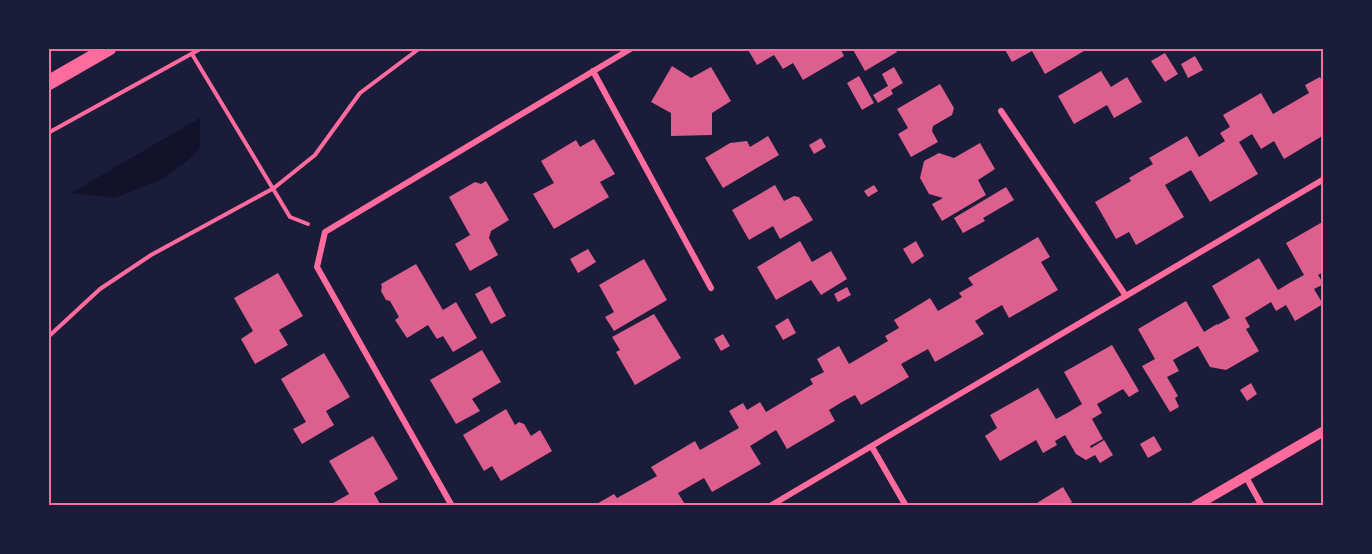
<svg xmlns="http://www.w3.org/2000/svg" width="1372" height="554" font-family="Signika,sans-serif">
  <rect width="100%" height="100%" fill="#1b1b3a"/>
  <path fill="#12122b" d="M 200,118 L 200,149 L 186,162 L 160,180 L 115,198 L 71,193 Z"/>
  <path fill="#dd5f8e" d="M 747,48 L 840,48 L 844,56 L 803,80 L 793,63 L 783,69 L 774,55 L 757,65 Z
    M 852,48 L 895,48 L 897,52 L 865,71 Z
    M 1004,48 L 1089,48 L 1045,74 L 1032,51 L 1012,62 Z
    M 1165,53 L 1178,74 L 1165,82 L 1151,61 Z
    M 1195,56 L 1203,70 L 1188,78 L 1181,64 Z
    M 672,66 L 691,78 L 711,67 L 731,101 L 712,113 L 712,135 L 671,136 L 671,113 L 651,102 Z
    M 894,67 L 903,83 L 891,90 L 893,94 L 878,103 L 873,95 L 888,86 L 882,74 Z
    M 1101,71 L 1111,87 L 1127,77 L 1142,102 L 1114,118 L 1107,105 L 1074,124 L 1058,96 Z
    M 859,76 L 874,103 L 862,110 L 847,83 Z
    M 1320,77 L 1324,84 L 1324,135 L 1284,159 L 1274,141 L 1261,149 L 1252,134 L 1239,142 L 1258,174 L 1210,202 L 1191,170 L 1165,185 L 1184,217 L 1136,245 L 1129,232 L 1116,239 L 1095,202 L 1131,181 L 1129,178 L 1153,164 L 1149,158 L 1187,136 L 1199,157 L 1225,141 L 1220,133 L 1230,127 L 1223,115 L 1261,93 L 1273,114 L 1309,93 L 1305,85 Z
    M 940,84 L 954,108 L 952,115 L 933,126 L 932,131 L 938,142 L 911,157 L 898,134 L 908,128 L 897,109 Z
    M 768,136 L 779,155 L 723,188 L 705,158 L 730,143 L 747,141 L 750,147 Z
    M 821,138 L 826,147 L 814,154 L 809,145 Z
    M 594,139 L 615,174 L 600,182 L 609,197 L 554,229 L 533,194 L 554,183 L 541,161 L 576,140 L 580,147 Z
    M 980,143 L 995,169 L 978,180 L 986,195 L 942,221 L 932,204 L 943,198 L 929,194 L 920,178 L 924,161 L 939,153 L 954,158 Z
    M 486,181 L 509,220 L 491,231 L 489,238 L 498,255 L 470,271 L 455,244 L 470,235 L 449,197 L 475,182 L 481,184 Z
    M 775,185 L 784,201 L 794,196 L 799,197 L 813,220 L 780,239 L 773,226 L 749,240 L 732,210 Z
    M 874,185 L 878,191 L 868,197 L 864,191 Z
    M 1006,187 L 1014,200 L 983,218 L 985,221 L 963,233 L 954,218 Z
    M 1324,221 L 1324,272 L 1318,275 L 1324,284 L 1314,289 L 1323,304 L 1295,321 L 1286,305 L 1276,311 L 1271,302 L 1245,318 L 1250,327 L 1246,329 L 1259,351 L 1226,370 L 1210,367 L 1198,346 L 1173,360 L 1179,371 L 1167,377 L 1178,396 L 1175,398 L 1179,407 L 1170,412 L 1142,366 L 1155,359 L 1138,329 L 1186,301 L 1204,332 L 1217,324 L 1217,325 L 1230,318 L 1212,286 L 1259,258 L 1278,290 L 1291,282 L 1304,275 L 1286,243 Z
    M 1038,237 L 1050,257 L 1041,262 L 1058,290 L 1009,318 L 1002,305 L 988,313 L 975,321 L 984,334 L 935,362 L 928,349 L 901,364 L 909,377 L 861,405 L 855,395 L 842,402 L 829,410 L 835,421 L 787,449 L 776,430 L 750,446 L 761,464 L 712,492 L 704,478 L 678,493 L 686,506 L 593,506 L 614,494 L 617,498 L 657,476 L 651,467 L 695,441 L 700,450 L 739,428 L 729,411 L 743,403 L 747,410 L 760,402 L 766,412 L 813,384 L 810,379 L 824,372 L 817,359 L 839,346 L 849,364 L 888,341 L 885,336 L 899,328 L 894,320 L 930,298 L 938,311 L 962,297 L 959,293 L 973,285 L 968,278 Z
    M 800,241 L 812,262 L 831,251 L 847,279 L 821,295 L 811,280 L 776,300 L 757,267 Z
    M 916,241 L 924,256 L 912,264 L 903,249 Z
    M 588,249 L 596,262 L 578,273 L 570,259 Z
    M 644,259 L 667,300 L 614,331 L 605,317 L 614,312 L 599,285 Z
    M 416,264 L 443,310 L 456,302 L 477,338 L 453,352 L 443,336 L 437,339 L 428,325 L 407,338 L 395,320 L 399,317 L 390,301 L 386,300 L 381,291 L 382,287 L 381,284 Z
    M 278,273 L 303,316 L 279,330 L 288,345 L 255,364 L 241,339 L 253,331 L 234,298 Z
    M 490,286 L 506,316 L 491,324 L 475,294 Z
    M 847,287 L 851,295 L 838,302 L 834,294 Z
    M 654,314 L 681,358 L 635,385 L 616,352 L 620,350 L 612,337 Z
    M 788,318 L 796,333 L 783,340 L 775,326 Z
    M 723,334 L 730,346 L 721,351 L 714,339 Z
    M 1112,345 L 1139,391 L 1129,397 L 1123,389 L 1097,404 L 1102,413 L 1092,419 L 1103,439 L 1090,446 L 1091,448 L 1104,440 L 1113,455 L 1100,463 L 1095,455 L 1086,460 L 1076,454 L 1065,435 L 1055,441 L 1057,445 L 1043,453 L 1036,440 L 1000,461 L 985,436 L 997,428 L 990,415 L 1038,388 L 1056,419 L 1069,412 L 1082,404 L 1064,372 Z
    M 482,350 L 501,382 L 472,399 L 480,411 L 456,424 L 430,380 Z
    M 324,353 L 350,397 L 326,411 L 334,425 L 302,444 L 293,429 L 306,422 L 281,379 Z
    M 1251,383 L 1257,394 L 1247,401 L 1240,390 Z
    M 506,409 L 515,425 L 519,422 L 524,424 L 531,436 L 540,430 L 552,451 L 501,481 L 492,466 L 484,471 L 463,435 Z
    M 373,436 L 398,479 L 374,493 L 381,506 L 328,506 L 349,494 L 329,461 Z
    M 1154,436 L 1162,450 L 1148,458 L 1140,444 Z
    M 1063,487 L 1072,502 L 1065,506 L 1032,506 Z"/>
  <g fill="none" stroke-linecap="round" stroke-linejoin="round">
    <path stroke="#ff6b9d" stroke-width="4" d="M 192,54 L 290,217 L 308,224
      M 48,133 L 202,48
      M 48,337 L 100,289 L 151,255 L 274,188 L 315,155 L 360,93 L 420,48"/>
    <path stroke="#ff6b9d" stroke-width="6" d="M 593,71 L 711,288
      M 1001,111 L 1126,296
      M 872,447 L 906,506
      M 1246,477 L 1262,506
      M 452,506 L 317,267 L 325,232 L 632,48
      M 770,506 L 1324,179"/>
    <path stroke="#ff6b9d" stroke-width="10" d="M 1195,506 L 1324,431"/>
    <path stroke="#ff6b9d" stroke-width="15" d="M 48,83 L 109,48"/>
  </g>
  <rect width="1372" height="554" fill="none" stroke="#1b1b3a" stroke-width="99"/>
  <rect x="50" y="50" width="1272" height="454" fill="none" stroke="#ff6b9d" stroke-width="2"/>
</svg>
